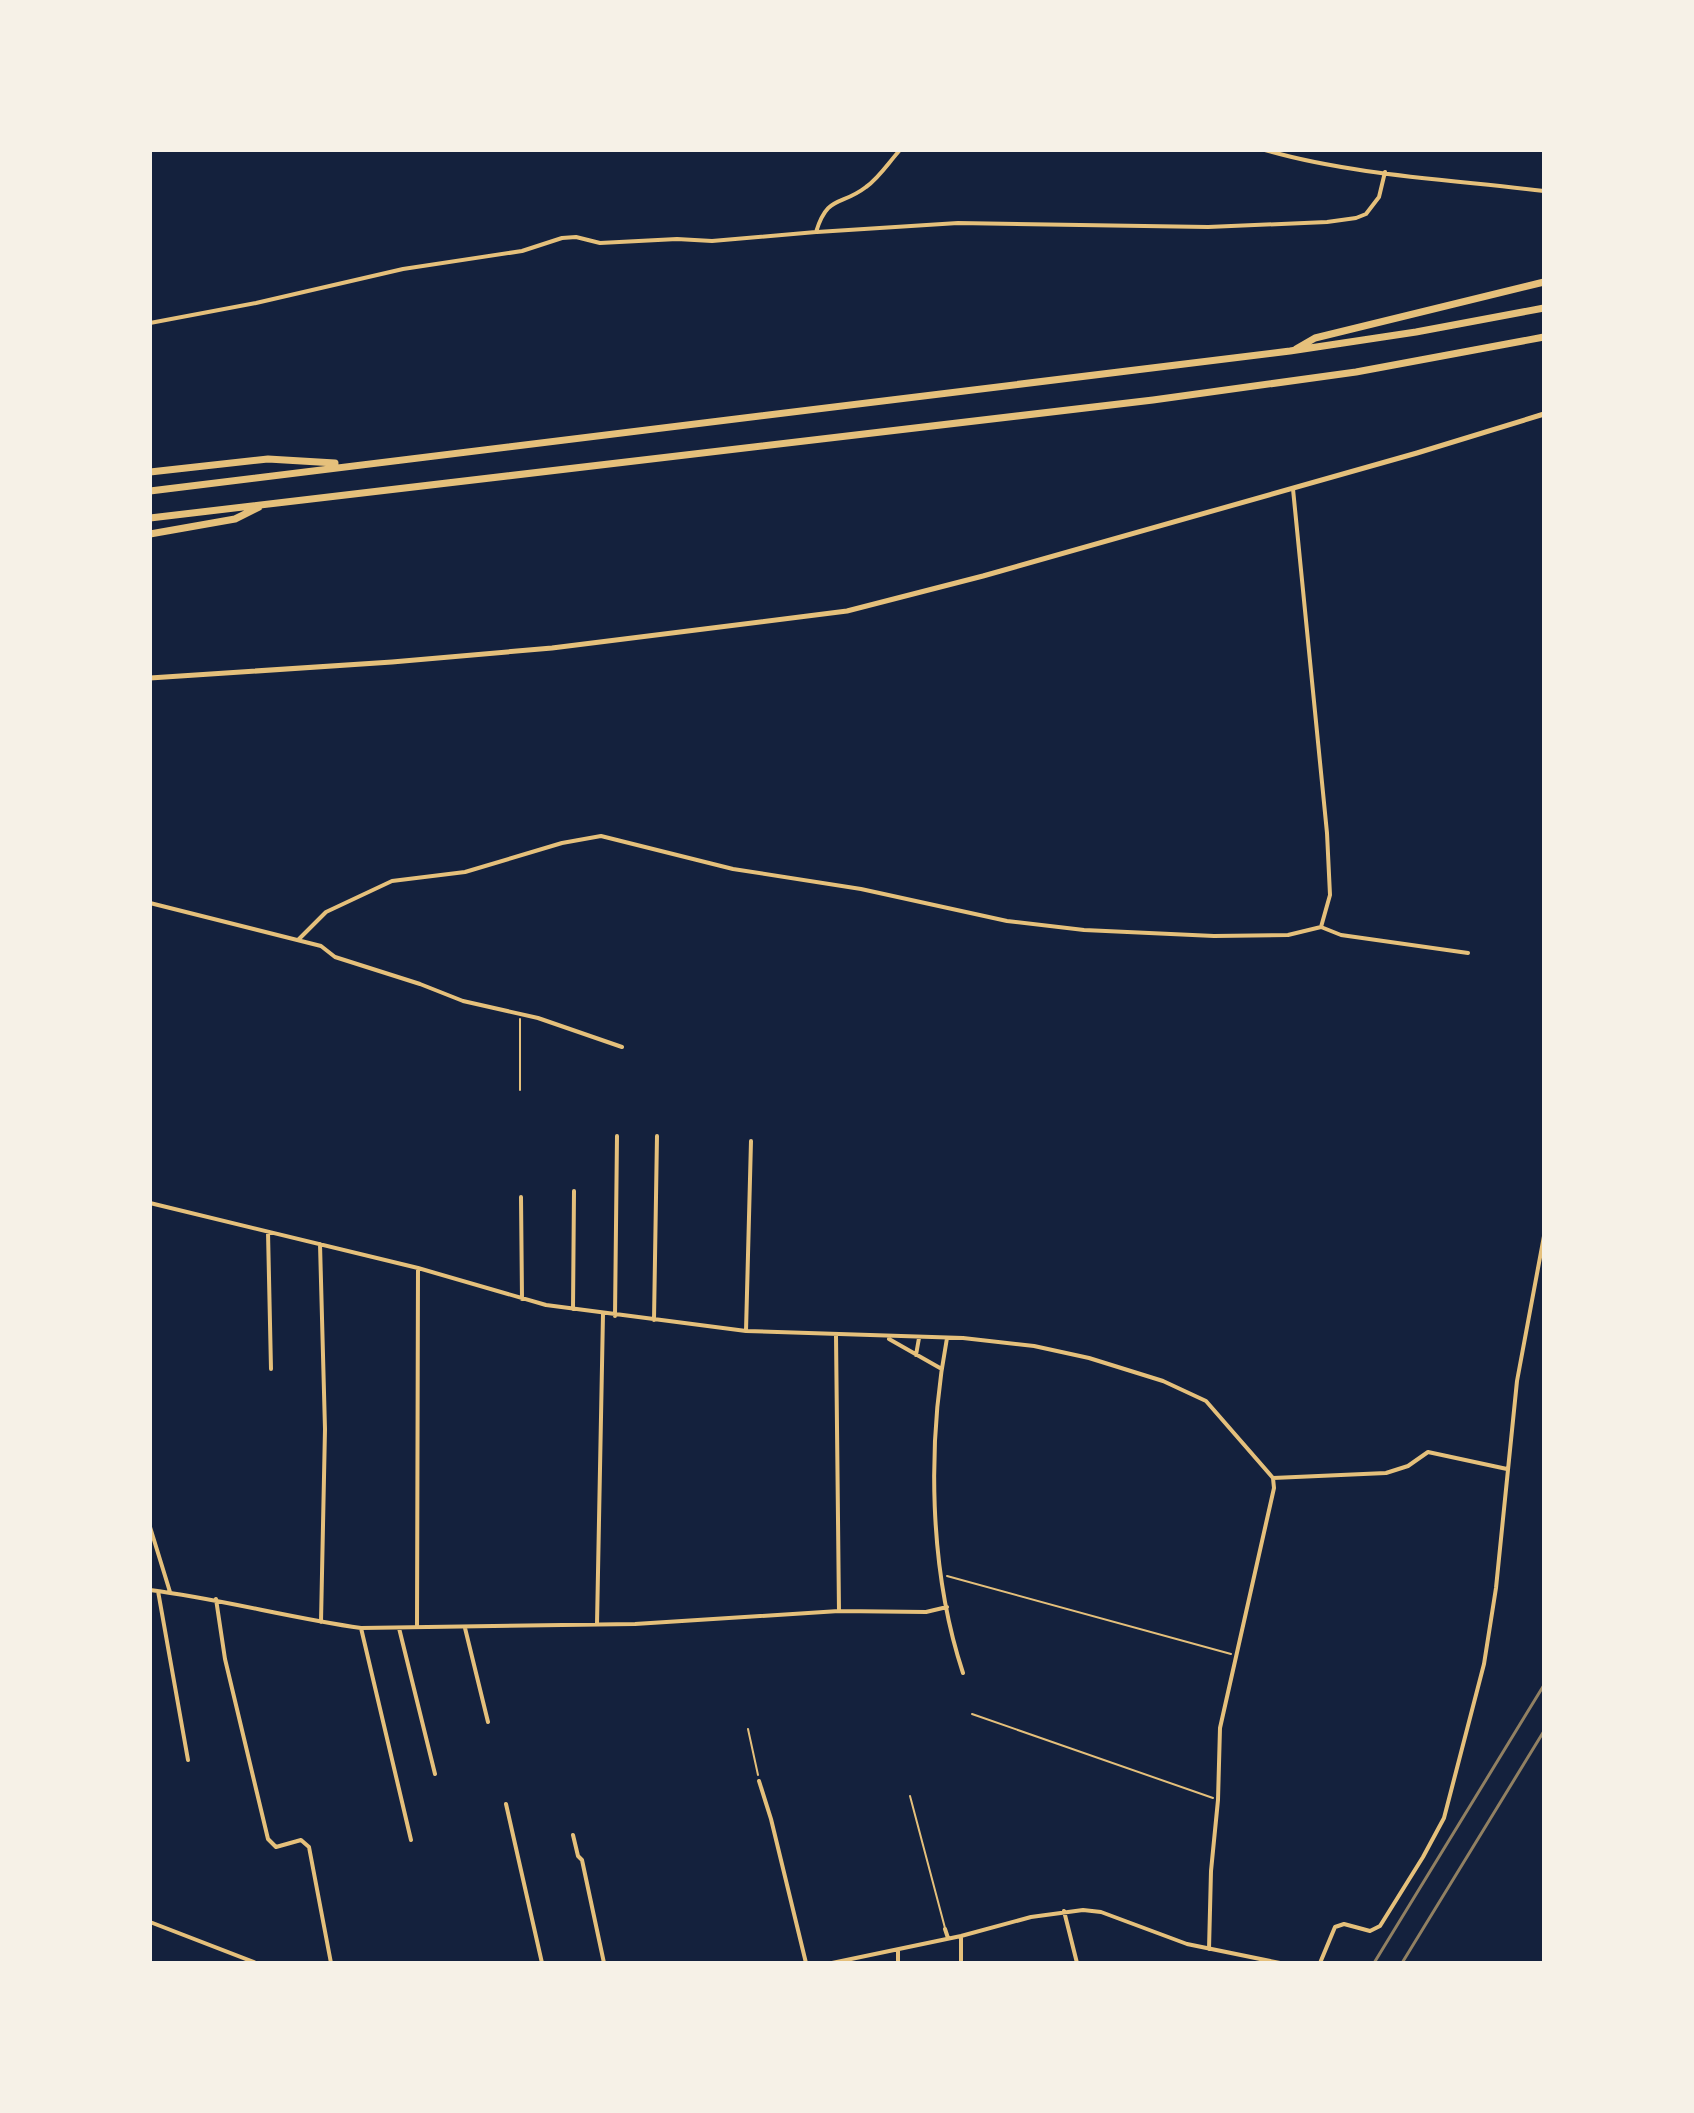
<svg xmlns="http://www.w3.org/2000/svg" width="1694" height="2113" font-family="'Open Sans',sans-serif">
  <rect width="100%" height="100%" fill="#14213d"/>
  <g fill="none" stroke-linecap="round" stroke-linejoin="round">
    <path stroke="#e5c07b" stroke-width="2" d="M 520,1019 L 520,1090
      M 947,1576 L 1231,1654
      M 972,1714 L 1213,1798
      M 748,1729 L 758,1775"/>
    <path stroke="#e5c07b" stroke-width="2" d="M 910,1796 L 945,1928"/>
    <path stroke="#e5c07b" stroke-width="4" d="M 1265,150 C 1350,175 1455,180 1544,191
      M 817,232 L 958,223 L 1208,227 L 1327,222 L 1356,218 L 1366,214 L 1379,197 L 1385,172
      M 150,323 L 256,303 L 403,269 L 522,251 L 562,238 L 576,237 L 600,243 L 677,239 L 712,241 L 816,232 C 828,194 840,207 866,187 C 879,178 889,162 900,150
      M 1293,489 L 1327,833 L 1330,895 L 1321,927
      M 150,903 L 321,946 L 335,957 L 420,984 L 463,1001 L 538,1018 L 622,1047
      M 298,940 L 326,912 L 392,881 L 465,872 L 562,843 L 601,836 L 733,869 L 861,889 L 1007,921 L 1084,930 L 1214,936 L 1288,935 L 1321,927 L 1341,935 L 1468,953
      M 521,1197 L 522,1299
      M 150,1203 L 418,1268 L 546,1305 L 746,1331 L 963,1338 L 1034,1346 L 1089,1358 L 1163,1381 L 1206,1401 L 1273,1478
      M 268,1232 L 271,1369
      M 320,1244 L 325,1429 L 321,1622
      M 573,1309 L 574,1191
      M 615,1316 L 617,1136
      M 654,1320 L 657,1136
      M 746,1331 L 751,1141
      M 836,1335 L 839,1611
      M 947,1338 C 927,1444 929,1570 963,1673
      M 889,1339 L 940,1368
      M 916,1355 L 919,1338
      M 1273,1478 L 1386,1473 L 1408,1466 L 1428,1452 L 1507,1469
      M 150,1527 L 170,1592
      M 150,1590 C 221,1599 290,1618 361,1628 L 635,1624 L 839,1611 L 926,1612 L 947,1607
      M 158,1591 L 188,1760
      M 216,1599 L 225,1659 L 268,1839 L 276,1847 L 301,1840 L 309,1847 L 331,1963
      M 597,1624 L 603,1314
      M 417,1626 L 418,1268
      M 361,1628 L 411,1840
      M 399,1628 L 435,1774
      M 465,1628 L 488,1722
      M 759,1781 L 771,1819 L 806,1963
      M 506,1804 L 542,1963
      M 573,1835 L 578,1856 L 582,1860 L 604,1963
      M 1064,1911 L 1077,1963
      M 150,1922 L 256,1963
      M 945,1929 L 948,1938
      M 961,1936 L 961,1963
      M 1209,1949 L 1211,1871 L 1218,1800 L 1220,1728 L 1274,1488 L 1273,1478
      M 898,1950 L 898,1963
      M 832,1963 L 961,1936 L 1031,1917 L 1083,1910 L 1101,1912 L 1187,1944 L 1280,1963
      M 1320,1963 L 1335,1927 L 1344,1924 L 1370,1931 L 1380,1926 L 1423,1857 L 1444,1818 L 1484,1664 L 1496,1588 L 1517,1381 L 1544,1236"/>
    <path stroke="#e5c07b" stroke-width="5" d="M 150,678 L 392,662 L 552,648 L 847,611 L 983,576 L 1417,453 L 1544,414"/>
    <path stroke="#e5c07b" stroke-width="7" d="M 1296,349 L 1315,338 L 1544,282
      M 150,472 L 268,459 L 335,463
      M 150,491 L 1290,351 L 1416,332 L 1544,308
      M 150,518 L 1153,400 L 1356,372 L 1544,337
      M 150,534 L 235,519 L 259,507"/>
    <path stroke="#918062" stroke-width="3" d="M 1374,1963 L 1544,1685
      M 1402,1963 L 1544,1731"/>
  </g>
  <rect width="1694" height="2113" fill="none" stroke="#f6f1e7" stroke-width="304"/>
</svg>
